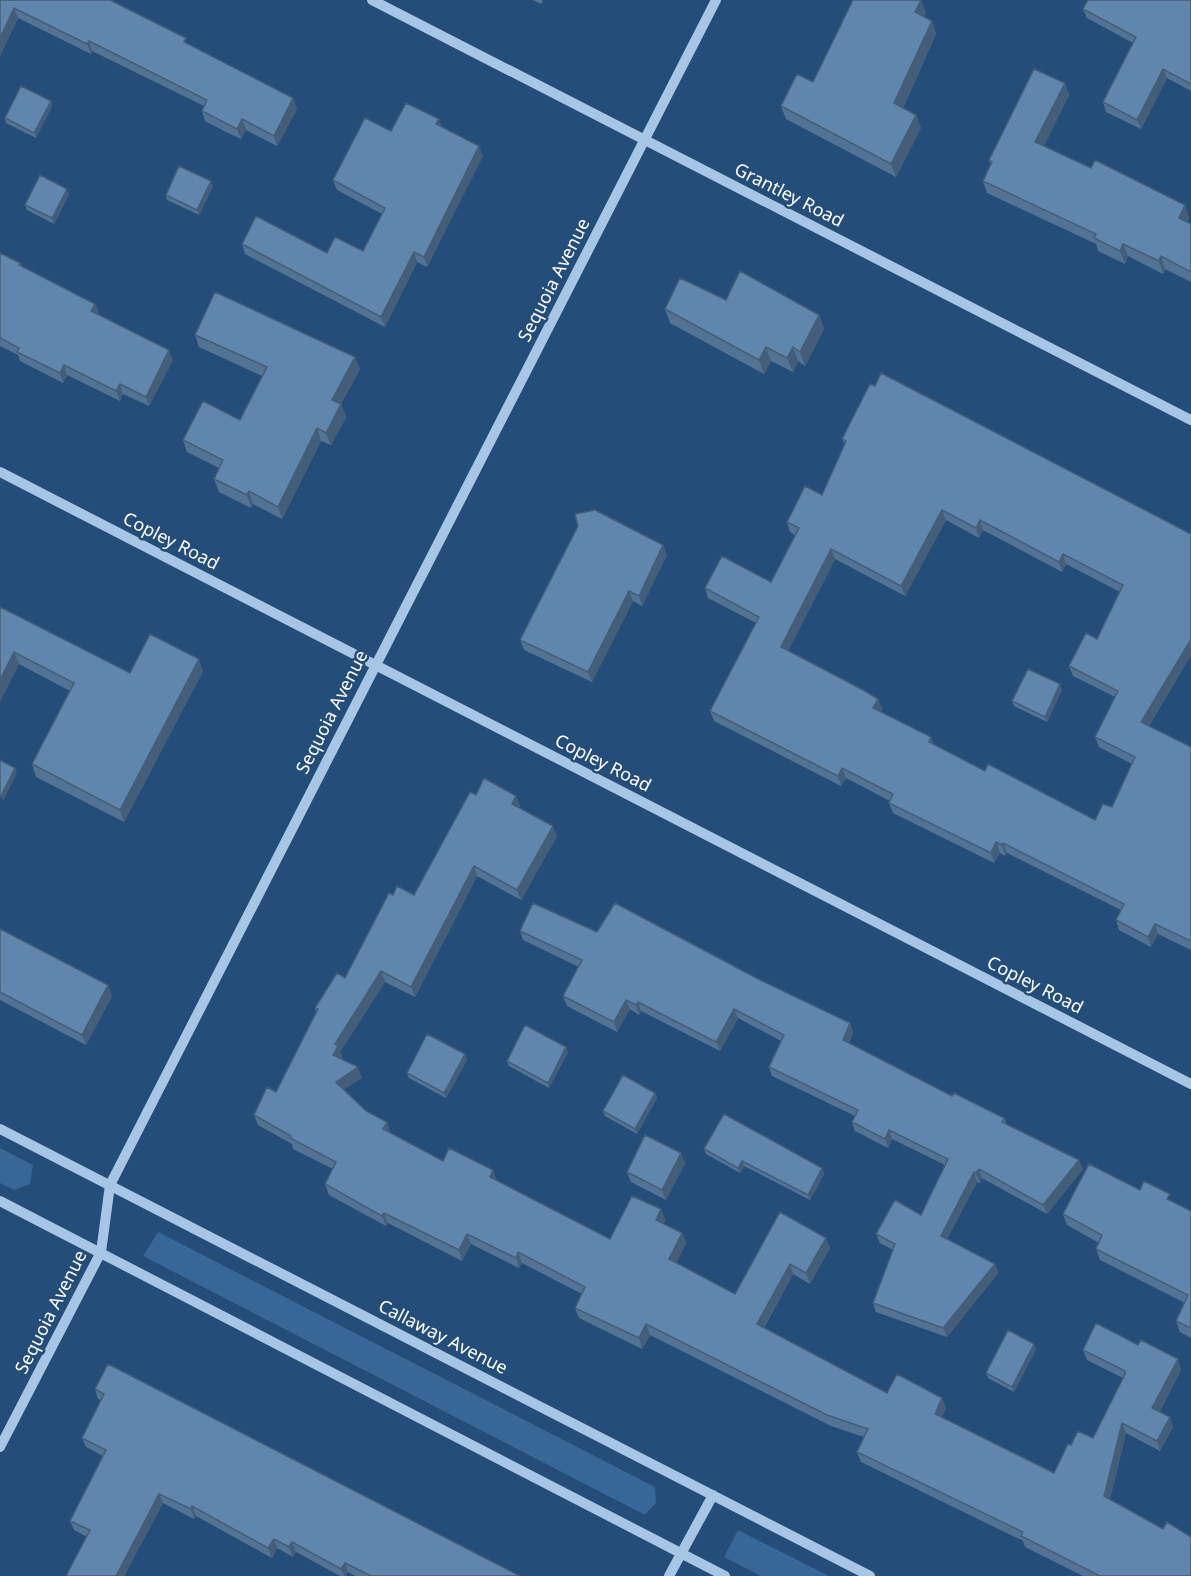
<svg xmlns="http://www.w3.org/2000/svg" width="1191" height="1576" font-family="'Noto Sans',sans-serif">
  <rect width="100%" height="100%" fill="#244d7a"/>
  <path fill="#386797" d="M 0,1148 L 33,1165 L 30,1184 L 14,1190 L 0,1183 Z
    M 158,1232 L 655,1487 L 656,1503 L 645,1515 L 143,1256 Z
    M 738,1530 L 829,1576 L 761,1576 L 724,1557 Z"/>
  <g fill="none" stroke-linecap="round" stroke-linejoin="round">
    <path stroke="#a7c5e4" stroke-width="10" d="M 372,0 L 1191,420
      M 0,472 L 1191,1084
      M 0,1129 L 870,1576
      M 0,1201 L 725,1576
      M 0,1447 L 101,1252 L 110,1185 L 716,0
      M 669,1576 L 713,1495"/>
  </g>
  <path fill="#537395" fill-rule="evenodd" d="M 0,0 L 112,0 L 113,1 L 188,44 L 297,109 L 277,146 L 246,130 L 241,139 L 228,133 L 205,121 L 202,111 L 204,106 L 92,51 L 91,54 L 18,18 L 0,56 Z
    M 533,0 L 543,0 L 541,4 Z
    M 1191,0 L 1191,91 L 1167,78 L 1141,129 L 1106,112 L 1103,102 L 1133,43 L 1087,18 L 1083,9 Z
    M 926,13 L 924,17 L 932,21 L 936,34 L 903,108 L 916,115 L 921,128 L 896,177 L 786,119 L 781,106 L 813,82 Z
    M 1065,83 L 1069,95 L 1044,146 L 1091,168 L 1185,205 L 1189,218 L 1187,222 L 1191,224 L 1191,282 L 1165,269 L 1163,274 L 1128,256 L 1125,264 L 1098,251 L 1096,244 L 987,193 L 983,181 L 991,165 L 989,160 Z
    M 51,101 L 52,106 L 36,138 L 6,123 L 5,118 Z
    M 442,127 L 483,156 L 427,267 L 417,262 L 385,327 L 245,254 L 242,244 L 327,253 L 363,251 L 382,214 L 337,190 L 333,180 L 391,131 Z
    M 213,186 L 199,215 L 167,200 L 166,195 Z
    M 69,194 L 54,224 L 27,210 L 25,205 Z
    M 0,253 L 20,263 L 22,267 L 95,304 L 99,313 L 98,315 L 173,360 L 149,406 L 123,394 L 120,401 L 67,375 L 63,383 L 20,361 L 18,355 L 0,346 Z
    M 726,300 L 819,315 L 824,329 L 805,366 L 798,361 L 793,372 L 771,361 L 764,374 L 670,323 L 665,309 Z
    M 195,335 L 360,369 L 341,404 L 346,417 L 331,445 L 321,441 L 282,519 L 253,504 L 251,508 L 219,492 L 214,479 L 219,468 L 187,452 L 183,440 L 240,420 L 262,376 L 199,347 Z
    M 842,439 L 1191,534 L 1191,655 L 1149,726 L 1191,747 L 1191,950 L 1158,934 L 1151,947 L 1119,930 L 1116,920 L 1121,910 L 1007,853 L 1005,856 L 1000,853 L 994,863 L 893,813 L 889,803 L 890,801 L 846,778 L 841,786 L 714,721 L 710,711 L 756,623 L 708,598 L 705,588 L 771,582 L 795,535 L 790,532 L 787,522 L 822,495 L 845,445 ZM 946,520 L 979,538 L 983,530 L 1062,572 L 1066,564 L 1120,592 L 1097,639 L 1069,666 L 1073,676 L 1115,697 L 1095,737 L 1099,747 L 1132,764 L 1112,807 L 1095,820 L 985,771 L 934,745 L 881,712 L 882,709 L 878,699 L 788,651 L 835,559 L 905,596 Z
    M 663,545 L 667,555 L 642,606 L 633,601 L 592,682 L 524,650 L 520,640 Z
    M 0,607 L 130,673 L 203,671 L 124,822 L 36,777 L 32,764 L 70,691 L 19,664 L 0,701 Z
    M 1062,690 L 1047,722 L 1014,706 L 1012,701 Z
    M 476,795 L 516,796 L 520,806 L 519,807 L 557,836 L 521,900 L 477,876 L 415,997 L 385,982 L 340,1052 L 342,1056 L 341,1059 L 362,1078 L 344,1089 L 366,1111 L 387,1122 L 390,1133 L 443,1161 L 497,1181 L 610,1239 L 661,1209 L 665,1220 L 663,1224 L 682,1233 L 686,1243 L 676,1263 L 735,1294 L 780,1212 L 830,1248 L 810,1284 L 793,1274 L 764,1328 L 887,1393 L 946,1408 L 942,1417 L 1054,1473 L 1071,1445 L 1093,1438 L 1123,1378 L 1087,1360 L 1083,1350 L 1138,1345 L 1178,1359 L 1181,1370 L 1160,1411 L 1173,1427 L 1160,1451 L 1126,1433 L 1110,1499 L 1191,1576 L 1083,1576 L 1025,1547 L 1023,1541 L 861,1462 L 857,1452 L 864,1437 L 831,1426 L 650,1335 L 642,1349 L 579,1318 L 575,1308 L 582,1294 L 522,1263 L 519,1268 L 471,1244 L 462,1261 L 388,1223 L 386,1226 L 329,1195 L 325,1184 L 333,1169 L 293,1149 L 292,1144 L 258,1125 L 254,1115 L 276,1092 L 316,1012 L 315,1008 L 345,978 L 393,895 L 414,895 Z
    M 0,929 L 112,996 L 86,1045 L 0,1000 Z
    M 520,931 L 597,932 L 762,981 L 850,1023 L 853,1032 L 849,1043 L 952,1096 L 1004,1118 L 1007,1124 L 1083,1169 L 1047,1214 L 982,1178 L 980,1183 L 977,1182 L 947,1239 L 995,1264 L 998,1273 L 947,1337 L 876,1312 L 873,1303 L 893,1250 L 880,1243 L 876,1234 L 921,1215 L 945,1165 L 892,1139 L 888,1148 L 855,1131 L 852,1122 L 855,1116 L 772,1076 L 769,1067 L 781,1041 L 738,1018 L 720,1051 L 641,1011 L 639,1015 L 630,1009 L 617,1032 L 567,1006 L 563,996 L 579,967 L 523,940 Z
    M 566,1047 L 568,1052 L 549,1088 L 509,1066 L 507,1061 Z
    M 465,1054 L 467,1060 L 446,1098 L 409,1078 L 407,1073 Z
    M 655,1093 L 657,1098 L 637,1134 L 605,1116 L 603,1111 Z
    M 704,1149 L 822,1168 L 824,1174 L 810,1200 L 744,1166 L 740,1173 L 706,1154 Z
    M 685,1163 L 666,1200 L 631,1182 L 627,1172 Z
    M 1140,1190 L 1172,1202 L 1191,1211 L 1191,1338 L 1180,1332 L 1176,1321 L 1185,1303 L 1100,1260 L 1096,1249 L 1099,1243 L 1067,1225 L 1063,1214 Z
    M 1036,1349 L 1014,1392 L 988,1378 L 986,1373 Z
    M 95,1389 L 520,1576 L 355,1576 L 348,1572 L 346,1576 L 340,1576 L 296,1552 L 293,1557 L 277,1548 L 272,1558 L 196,1516 L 194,1519 L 163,1503 L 124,1576 L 66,1576 L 87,1537 L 74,1530 L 70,1521 L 103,1456 L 86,1447 L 82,1438 L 101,1400 L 98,1399 Z"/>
  <path fill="#445e79" d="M 921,0 L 926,13 L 920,25 L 915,12 Z
    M 14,8 L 18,18 L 0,56 L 0,38 Z
    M 932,21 L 936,34 L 899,116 L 894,103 Z
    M 89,41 L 92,51 L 91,54 L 87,44 Z
    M 1163,69 L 1167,78 L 1141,129 L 1137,120 Z
    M 1065,83 L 1069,95 L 1040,155 L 1035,142 Z
    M 293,98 L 297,109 L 277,146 L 274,136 Z
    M 51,101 L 52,106 L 36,138 L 34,133 Z
    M 916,115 L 921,128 L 896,177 L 891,164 Z
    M 242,119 L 246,130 L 241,139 L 237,129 Z
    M 439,119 L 442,129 L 436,124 Z
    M 479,146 L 483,156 L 427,267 L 424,257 Z
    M 211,181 L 213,186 L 199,215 L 197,210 Z
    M 67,189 L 69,194 L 54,224 L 52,218 Z
    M 1185,205 L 1189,218 L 1183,230 L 1179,218 Z
    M 1123,244 L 1128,256 L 1125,264 L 1120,251 Z
    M 414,252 L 417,262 L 385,327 L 381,317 Z
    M 1161,256 L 1165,269 L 1163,274 L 1159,261 Z
    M 95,304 L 99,313 L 95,321 L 91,311 Z
    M 819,315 L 824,329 L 805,366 L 800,352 Z
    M 766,347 L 771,361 L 764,374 L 759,360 Z
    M 793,347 L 798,361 L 793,372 L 787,358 Z
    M 169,350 L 173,360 L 149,406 L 146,397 Z
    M 355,357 L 360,369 L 341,404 L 346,417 L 331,445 L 326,433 L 332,400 Z
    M 64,365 L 67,375 L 63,383 L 60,373 Z
    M 120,384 L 123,394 L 120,401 L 116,391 Z
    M 317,428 L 321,441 L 282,519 L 278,507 Z
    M 249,491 L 253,504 L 251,508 L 247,495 Z
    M 942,510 L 946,520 L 905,596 L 901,586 Z
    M 980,520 L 983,530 L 979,538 L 976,528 Z
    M 663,545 L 667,555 L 642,606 L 639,596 Z
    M 831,549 L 835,559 L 785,657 L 781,647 Z
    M 1063,554 L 1066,564 L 1062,572 L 1059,562 Z
    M 629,591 L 633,601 L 592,682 L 588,672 Z
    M 1190,641 L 1191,644 L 1191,655 L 1145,732 L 1141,722 Z
    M 14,652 L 19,664 L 0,701 L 0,680 Z
    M 199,659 L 203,671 L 124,822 L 120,810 Z
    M 1060,684 L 1062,690 L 1047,722 L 1045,717 Z
    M 878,699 L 882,709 L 877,718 L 873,708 Z
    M 931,737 L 935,747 L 929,742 Z
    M 15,768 L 17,773 L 3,801 L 1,796 Z
    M 842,768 L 846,778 L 841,786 L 838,776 Z
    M 516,796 L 520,806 L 516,814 L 512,804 Z
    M 553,826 L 557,836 L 521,900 L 517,890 Z
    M 996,842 L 1000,853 L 994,863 L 991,853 Z
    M 1003,843 L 1007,853 L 1005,856 L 1002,845 Z
    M 474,866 L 477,876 L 415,997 L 411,987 Z
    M 1155,924 L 1158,934 L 1151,947 L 1148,937 Z
    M 381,971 L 385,982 L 340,1052 L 342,1056 L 337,1066 L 333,1055 L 335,1044 Z
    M 108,985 L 112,996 L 86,1045 L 82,1035 Z
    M 626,1000 L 630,1009 L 617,1032 L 614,1022 Z
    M 638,1002 L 641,1011 L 639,1015 L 636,1005 Z
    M 734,1009 L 738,1018 L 720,1051 L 716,1042 Z
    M 850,1023 L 853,1032 L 846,1049 L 843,1040 Z
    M 566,1047 L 568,1052 L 549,1088 L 548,1083 Z
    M 465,1054 L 467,1060 L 446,1098 L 444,1093 Z
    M 358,1067 L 362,1078 L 339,1092 L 336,1082 Z
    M 655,1093 L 657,1098 L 637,1134 L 635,1129 Z
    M 387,1122 L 390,1132 L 387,1140 L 383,1129 Z
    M 889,1130 L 892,1139 L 888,1148 L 885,1139 Z
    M 681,1153 L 685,1163 L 666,1200 L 662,1190 Z
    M 1079,1160 L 1083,1169 L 1047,1214 L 1043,1205 Z
    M 742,1161 L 744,1166 L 740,1173 L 738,1168 Z
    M 822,1168 L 824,1174 L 810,1200 L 808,1195 Z
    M 979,1169 L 982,1178 L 980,1183 L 976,1173 Z
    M 493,1170 L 497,1180 L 490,1177 Z
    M 974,1172 L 977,1182 L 944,1245 L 941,1236 Z
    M 661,1209 L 665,1220 L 660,1231 L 656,1220 Z
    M 384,1213 L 388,1223 L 386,1226 L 382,1216 Z
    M 682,1233 L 686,1243 L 673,1270 L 669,1259 Z
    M 467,1234 L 471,1244 L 462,1261 L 459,1250 Z
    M 826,1238 L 830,1248 L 810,1284 L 806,1273 Z
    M 518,1252 L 522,1263 L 519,1268 L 516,1258 Z
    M 790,1264 L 793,1274 L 760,1334 L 757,1324 Z
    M 995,1264 L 998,1273 L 947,1337 L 943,1328 Z
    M 646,1324 L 650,1335 L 642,1349 L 639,1338 Z
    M 1034,1344 L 1036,1349 L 1014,1392 L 1012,1387 Z
    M 1178,1359 L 1181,1370 L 1156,1418 L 1152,1408 Z
    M 942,1398 L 946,1408 L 939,1424 L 935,1414 Z
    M 1170,1417 L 1173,1427 L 1160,1451 L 1157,1441 Z
    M 1122,1423 L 1126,1433 L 1108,1507 L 1104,1496 Z
    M 159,1494 L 163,1503 L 124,1576 L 116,1576 Z
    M 192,1506 L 196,1516 L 194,1519 L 191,1509 Z
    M 274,1539 L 277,1548 L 272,1558 L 268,1548 Z
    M 292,1542 L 296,1552 L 293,1557 L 289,1547 Z
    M 345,1563 L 348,1572 L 346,1576 L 344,1576 L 341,1569 Z"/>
  <path fill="#6186ad" stroke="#445e79" stroke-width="1.5" fill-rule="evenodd" d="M 0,0 L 110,0 L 186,38 L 184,42 L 293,98 L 274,136 L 242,119 L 237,129 L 202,111 L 207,100 L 89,41 L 87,44 L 14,8 L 0,38 Z
    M 853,0 L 921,0 L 915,12 L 932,21 L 894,103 L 916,115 L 891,164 L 781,106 L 797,74 L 813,82 Z
    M 1088,0 L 1191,0 L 1191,84 L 1163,69 L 1137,120 L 1103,102 L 1136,37 L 1083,9 Z
    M 1034,69 L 1065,83 L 1035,142 L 1091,168 L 1095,160 L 1185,205 L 1179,218 L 1191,224 L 1191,272 L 1161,256 L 1159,261 L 1123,244 L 1120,251 L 1094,238 L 1096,234 L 983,181 L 992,162 L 989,160 Z
    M 21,86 L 51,101 L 34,133 L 5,118 Z
    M 406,103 L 439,119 L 436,124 L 479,146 L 424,257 L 414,252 L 381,317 L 242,244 L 256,216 L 327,253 L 335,237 L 363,251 L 385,208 L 333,180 L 365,118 L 391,131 Z
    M 179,166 L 211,181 L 197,210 L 166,195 Z
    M 40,175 L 67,189 L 52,218 L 25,205 Z
    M 0,253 L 20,263 L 19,265 L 95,304 L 91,311 L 169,350 L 146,397 L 120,384 L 116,391 L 64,365 L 60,373 L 17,352 L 19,348 L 0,338 Z
    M 740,271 L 819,315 L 800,352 L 793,347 L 787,358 L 766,347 L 759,360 L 665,309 L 680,278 L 726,300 Z
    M 215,292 L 355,357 L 332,400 L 341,404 L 326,433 L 317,428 L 278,507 L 249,491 L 247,495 L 214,479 L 223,460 L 183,440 L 203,401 L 240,420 L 267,367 L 195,335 Z
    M 881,373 L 1191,534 L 1191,641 L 1190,641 L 1141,722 L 1191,747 L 1191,941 L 1155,924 L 1148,937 L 1116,920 L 1124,904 L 1003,843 L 1002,845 L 996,842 L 991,853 L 889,803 L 893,794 L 842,768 L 838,776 L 710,711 L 759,617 L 705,588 L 722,556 L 771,582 L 799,528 L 787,522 L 805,486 L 822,495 L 846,441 L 842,439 L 870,384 L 875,386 ZM 942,510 L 976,528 L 980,520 L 1059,562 L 1063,554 L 1123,585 L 1097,639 L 1086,633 L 1069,666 L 1118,691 L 1095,737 L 1135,757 L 1112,807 L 1103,804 L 1095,820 L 988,764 L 985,771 L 929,742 L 931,737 L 873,708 L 878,699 L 863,690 L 781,647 L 831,549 L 901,586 Z
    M 595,510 L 663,545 L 639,596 L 629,591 L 588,672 L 520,640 L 578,526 L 575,514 Z
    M 0,607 L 130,673 L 150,634 L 199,659 L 120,810 L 32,764 L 74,683 L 14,652 L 0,680 Z
    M 1028,669 L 1060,684 L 1045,717 L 1012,701 Z
    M 0,760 L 15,768 L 1,796 L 0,796 Z
    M 484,778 L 516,796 L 512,804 L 553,826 L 517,890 L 474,866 L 411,987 L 381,971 L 335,1044 L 338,1046 L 333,1055 L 358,1067 L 336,1082 L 366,1111 L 387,1122 L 383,1129 L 443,1161 L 449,1148 L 493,1170 L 490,1177 L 610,1239 L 632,1196 L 661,1209 L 656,1220 L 682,1233 L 669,1259 L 735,1294 L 780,1212 L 826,1238 L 806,1273 L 790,1264 L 757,1324 L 887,1393 L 897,1374 L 942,1398 L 935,1414 L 1054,1473 L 1068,1444 L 1071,1445 L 1078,1431 L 1093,1438 L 1125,1374 L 1125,1371 L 1083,1350 L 1096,1323 L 1138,1345 L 1141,1340 L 1178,1359 L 1152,1408 L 1170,1417 L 1157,1441 L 1122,1423 L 1104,1496 L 1163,1529 L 1167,1522 L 1191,1537 L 1191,1576 L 1100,1576 L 1021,1536 L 1023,1532 L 857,1452 L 868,1429 L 827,1415 L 646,1324 L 639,1338 L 575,1308 L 585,1287 L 518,1252 L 516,1258 L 467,1234 L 459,1250 L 384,1213 L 382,1216 L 325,1184 L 336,1162 L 290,1138 L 291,1136 L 254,1115 L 267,1087 L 276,1092 L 318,1009 L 315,1008 L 337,973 L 345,978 L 389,893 L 393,895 L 397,886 L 414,895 L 470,792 L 476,795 Z
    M 533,903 L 597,932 L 615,903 L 762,981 L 850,1023 L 843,1040 L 952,1096 L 954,1093 L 1004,1118 L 1002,1122 L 1079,1160 L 1043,1205 L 979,1169 L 976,1173 L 974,1172 L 941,1236 L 995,1264 L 943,1328 L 873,1303 L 895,1244 L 876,1234 L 895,1200 L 921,1215 L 948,1159 L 889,1130 L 885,1139 L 852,1122 L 858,1110 L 769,1067 L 784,1035 L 734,1009 L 716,1042 L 638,1002 L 636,1005 L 626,1000 L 614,1022 L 563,996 L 582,960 L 520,931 Z
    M 0,929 L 108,985 L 82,1035 L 0,992 Z
    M 525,1025 L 566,1047 L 548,1083 L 507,1061 Z
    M 427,1034 L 465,1054 L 444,1093 L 407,1073 Z
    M 623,1075 L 655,1093 L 635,1129 L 603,1111 Z
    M 724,1114 L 822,1168 L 808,1195 L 742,1161 L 738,1168 L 704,1149 Z
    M 645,1135 L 681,1153 L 662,1190 L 627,1172 Z
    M 1089,1164 L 1140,1190 L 1144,1181 L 1170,1194 L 1167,1199 L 1191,1211 L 1191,1328 L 1176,1321 L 1188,1295 L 1096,1249 L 1102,1235 L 1063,1214 Z
    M 1008,1330 L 1034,1344 L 1012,1387 L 986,1373 Z
    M 108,1364 L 520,1576 L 371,1576 L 345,1563 L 341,1569 L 292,1542 L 289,1547 L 274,1539 L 268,1548 L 192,1506 L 191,1509 L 159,1494 L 116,1576 L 66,1576 L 90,1530 L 70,1521 L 106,1450 L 82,1438 L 104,1394 L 95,1389 Z"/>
  <g text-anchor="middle" stroke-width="5" stroke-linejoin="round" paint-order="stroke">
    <g font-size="18" fill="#fff" stroke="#244d7a">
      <text transform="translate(789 195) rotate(27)" y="6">Grantley Road</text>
      <text transform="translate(554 280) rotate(-63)" y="6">Sequoia Avenue</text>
      <text transform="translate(171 541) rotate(27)" y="6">Copley Road</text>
      <text transform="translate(332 712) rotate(-63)" y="6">Sequoia Avenue</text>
      <text transform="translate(603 763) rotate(27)" y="6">Copley Road</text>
      <text transform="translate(1035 985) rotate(27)" y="6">Copley Road</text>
      <text transform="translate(51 1312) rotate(-63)" y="6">Sequoia Avenue</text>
      <text transform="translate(443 1337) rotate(27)" y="6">Callaway Avenue</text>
    </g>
  </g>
</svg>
